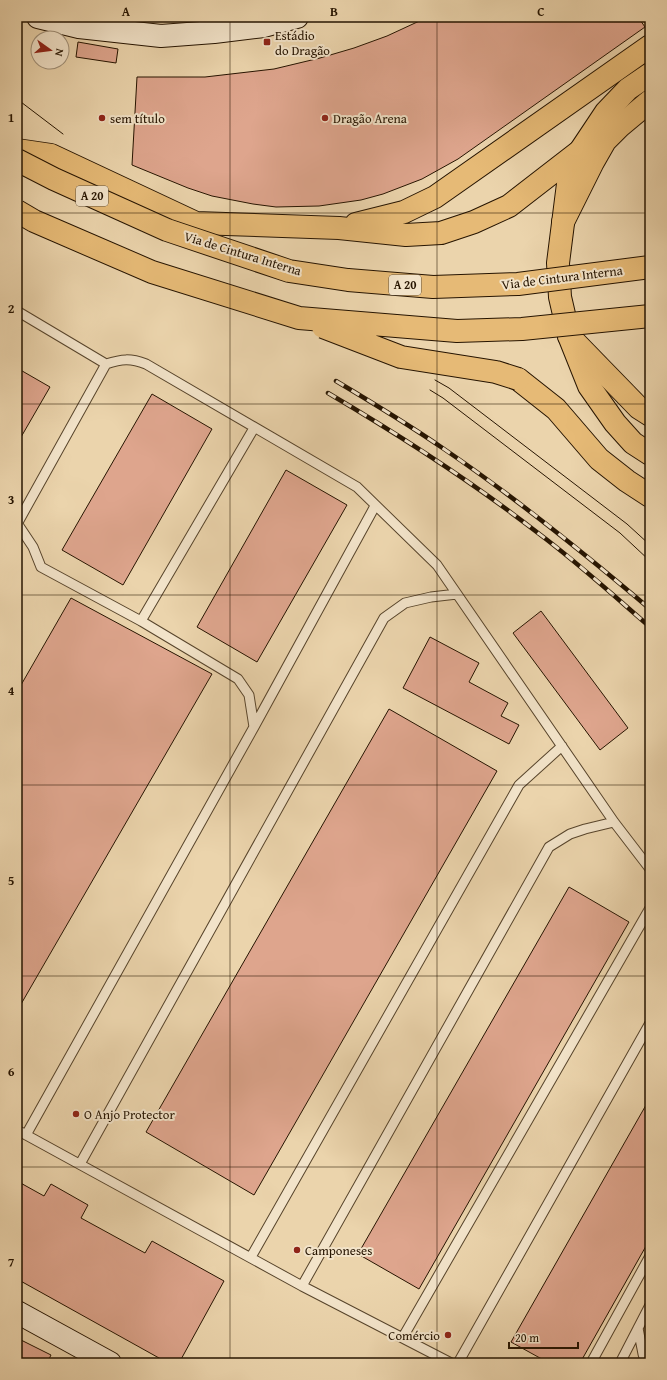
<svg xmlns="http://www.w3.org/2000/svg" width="667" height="1380" font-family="'Gentium Book Plus',serif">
  <rect width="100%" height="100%" fill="#ebd4ac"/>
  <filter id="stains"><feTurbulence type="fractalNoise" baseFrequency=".005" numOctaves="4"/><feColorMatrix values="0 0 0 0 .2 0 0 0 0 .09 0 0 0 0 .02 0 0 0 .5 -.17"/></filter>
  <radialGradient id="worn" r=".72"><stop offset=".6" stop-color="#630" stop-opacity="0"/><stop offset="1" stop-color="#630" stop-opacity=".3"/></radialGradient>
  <path fill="#dea58d" stroke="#261400" d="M 428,17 L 638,17 L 645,27 L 458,159 L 422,179 L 383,194 L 361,200 L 319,206 L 276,207 L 253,204 L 212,196 L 188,188 L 132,165 L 137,77 L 205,77 L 274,69 L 320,58 L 354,48 L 387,36 Z
    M 78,42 L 118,49 L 116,63 L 76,57 Z
    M 17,368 L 50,387 L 17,444 Z
    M 152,394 L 212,429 L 123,585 L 62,550 Z
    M 286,470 L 347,505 L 257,662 L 197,627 Z
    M 71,598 L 212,674 L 17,1011 L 17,692 Z
    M 541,611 L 628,728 L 600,750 L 513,633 Z
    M 430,637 L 479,663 L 469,682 L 508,703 L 501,716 L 519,725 L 509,744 L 403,688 Z
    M 389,709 L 497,771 L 254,1195 L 146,1132 Z
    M 569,887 L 629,922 L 419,1289 L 358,1254 Z
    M 650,1098 L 650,1239 L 580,1363 L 549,1363 L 511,1342 Z
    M 17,1181 L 44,1196 L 51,1184 L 88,1205 L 81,1218 L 145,1253 L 152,1241 L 224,1281 L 179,1363 L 168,1363 L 17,1279 Z
    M 17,1338 L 51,1355 L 47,1363 L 17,1363 Z"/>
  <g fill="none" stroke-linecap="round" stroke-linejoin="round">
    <defs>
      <path id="lane" d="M 17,311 L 106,364 C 122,359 130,358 146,364 L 357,487 L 437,565 L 614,822 L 650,869
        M 17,523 L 33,547 L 41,567 L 141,621 L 238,679 L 249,695 L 254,727
        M 17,524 L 106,364
        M 141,621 L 254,428
        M 17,1130 L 302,1286 L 451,1363
        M 26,1135 L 254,727 L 375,506
        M 80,1164 L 384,618 L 405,603 L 431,597 L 457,594
        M 251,1257 L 519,785 L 562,746
        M 302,1286 L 549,847 L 570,834 L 585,829 L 614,822
        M 638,1328 L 643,1354 L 646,1363
        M 403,1337 L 650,908
        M 458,1363 L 650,1023
        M 591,1363 L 650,1256
        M 620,1363 L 650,1305"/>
      <path id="secondary" d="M 38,17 L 79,27 L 161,36 L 214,32 L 264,26 L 297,17
        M 17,1312 L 110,1363"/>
      <path id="primary" d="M 650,74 L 628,89 L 606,112 L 580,151 L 569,176 L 558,263 L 560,297 L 569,336 L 589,386 L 615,423 L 633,443 L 650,454"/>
      <path id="highway" d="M 17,150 L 51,155 L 196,223 L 339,228 L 406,235 L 441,233 L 474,222 L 509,206 L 580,151
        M 563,222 L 593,162 L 605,141 L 620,126 L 650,101
        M 356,224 L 404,212 L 435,197 L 650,46
        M 569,336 L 639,408 L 650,415
        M 518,379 L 556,409 L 599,459 L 627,481 L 650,496"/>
    </defs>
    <use href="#lane" stroke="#57442b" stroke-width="11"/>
    <use href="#secondary" stroke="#261400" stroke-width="24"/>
    <use href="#primary" stroke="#261400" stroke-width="24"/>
    <use href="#highway" stroke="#261400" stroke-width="24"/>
    <use href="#lane" stroke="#f2e3c9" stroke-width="9"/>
    <use href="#secondary" stroke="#f2e3c9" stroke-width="22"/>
    <use href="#primary" stroke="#e6ba76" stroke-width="22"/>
    <use href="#highway" stroke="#e6ba76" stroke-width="22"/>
    <path stroke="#261400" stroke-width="1" d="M 17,99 L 63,134
      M 435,380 L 449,388 L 627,524 L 650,545
      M 430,390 L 443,398 L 620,533 L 650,561"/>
    <defs>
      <path id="rail" d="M 336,381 C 373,403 409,425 444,449 C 516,498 584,553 650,609
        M 328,393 C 401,436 471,481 538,533 C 577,562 613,595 650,627"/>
    </defs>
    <use href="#rail" stroke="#261400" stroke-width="4.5"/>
    <use href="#rail" stroke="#f2e3c9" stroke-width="3" stroke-dasharray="9" stroke-linecap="butt"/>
    <defs>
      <path id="highway-bridge" d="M 17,160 L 54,179 L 167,230 L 289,271 L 348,280 L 433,287 L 518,284 L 650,267
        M 17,211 L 34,221 L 152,272 L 299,318 L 457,331 L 522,329 L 650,316
        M 323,327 L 401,357 L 496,372 L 518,379"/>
    </defs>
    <use href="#highway-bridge" stroke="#261400" stroke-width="24" stroke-linecap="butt"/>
    <use href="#highway-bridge" stroke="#e6ba76" stroke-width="22"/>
  </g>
  <path fill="none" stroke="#261400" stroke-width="1" stroke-opacity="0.55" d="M 230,17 L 230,1363M 437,17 L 437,1363M 17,213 L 650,213M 17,404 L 650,404M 17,595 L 650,595M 17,785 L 650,785M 17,976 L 650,976M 17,1167 L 650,1167"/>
  <g fill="#8f2418" stroke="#f2e3c9" stroke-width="1.5">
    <rect x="263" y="38" width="8" height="8" rx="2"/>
    <circle cx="102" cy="118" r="4"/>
    <circle cx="325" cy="118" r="4"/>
    <circle cx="76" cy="1114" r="4"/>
    <circle cx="297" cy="1250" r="4"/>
    <circle cx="448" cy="1335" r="4"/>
  </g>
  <g text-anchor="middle" stroke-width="4" stroke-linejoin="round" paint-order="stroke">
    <g fill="#f2e3c9" stroke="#63523c" stroke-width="1">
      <rect x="76" y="186" width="32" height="20" rx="3"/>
      <rect x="389" y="275" width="32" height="20" rx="3"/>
    </g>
    <g font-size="12" font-weight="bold" fill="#261400">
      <text x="92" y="200">A 20</text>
      <text x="405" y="289">A 20</text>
    </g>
    <g font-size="13" fill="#261400" stroke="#f2e3c9" text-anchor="start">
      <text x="275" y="40">Estádio<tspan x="275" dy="15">do Dragão</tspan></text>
      <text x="110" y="123">sem título</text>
      <text x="333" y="123">Dragão Arena</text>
      <text x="84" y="1119">O Anjo Protector</text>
      <text x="305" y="1255">Camponeses</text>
      <text x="440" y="1340" text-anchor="end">Comércio</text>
    </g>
    <g font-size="13" fill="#261400" stroke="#f2e3c9">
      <text transform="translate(243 253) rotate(17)" y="5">Via de Cintura Interna</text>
      <text transform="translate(562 277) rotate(-7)" y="5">Via de Cintura Interna</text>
    </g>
  </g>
  <rect width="667" height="1380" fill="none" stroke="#ebd4ac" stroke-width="44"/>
  <g transform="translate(50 50) rotate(104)"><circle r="19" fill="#f2e3c9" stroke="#a09079"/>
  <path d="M0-3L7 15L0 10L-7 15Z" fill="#8f2418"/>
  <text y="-6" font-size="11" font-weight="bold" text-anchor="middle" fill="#261400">N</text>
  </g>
  <path d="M509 1342v6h69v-6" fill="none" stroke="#261400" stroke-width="2"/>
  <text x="515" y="1342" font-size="12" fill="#261400" stroke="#f2e3c9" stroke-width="3" paint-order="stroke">20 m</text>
  <rect x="22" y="22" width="623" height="1336" fill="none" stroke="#261400" stroke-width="1.5"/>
  <g font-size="13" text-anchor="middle" font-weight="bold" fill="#261400">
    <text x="126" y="16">A</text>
    <text x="334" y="16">B</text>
    <text x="541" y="16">C</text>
    <text x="11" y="122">1</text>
    <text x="11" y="313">2</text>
    <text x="11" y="504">3</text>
    <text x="11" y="695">4</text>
    <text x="11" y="885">5</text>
    <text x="11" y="1076">6</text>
    <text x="11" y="1267">7</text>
  </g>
  <rect width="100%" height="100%" filter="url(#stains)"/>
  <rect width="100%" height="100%" fill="url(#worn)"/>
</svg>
